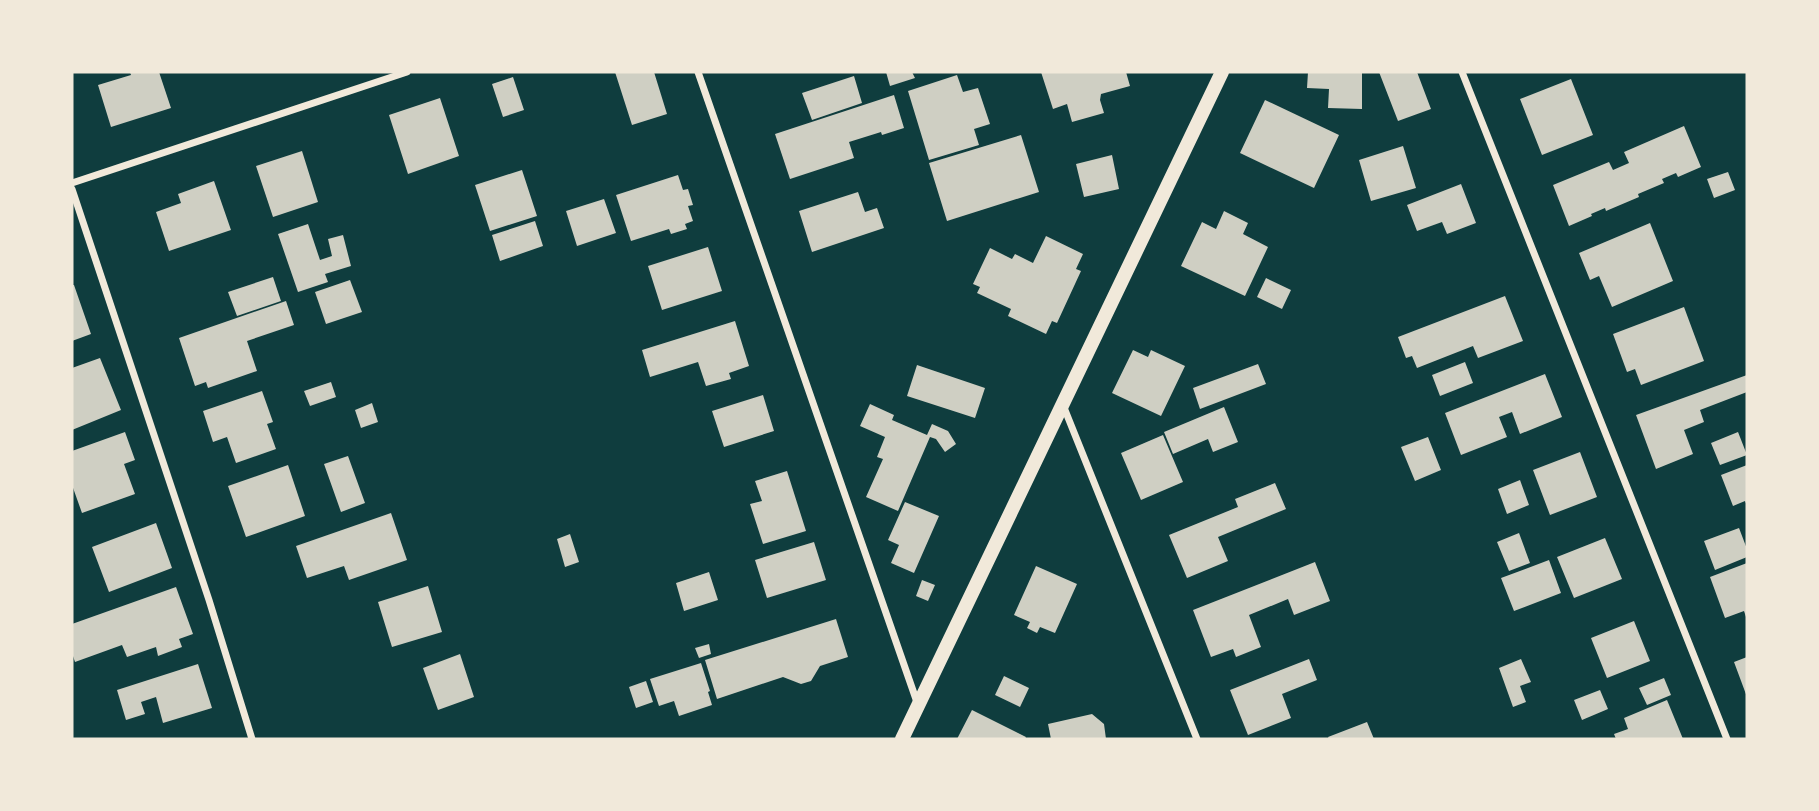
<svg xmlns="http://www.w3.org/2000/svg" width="1819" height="811" font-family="'Fira Sans Condensed',sans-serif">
  <rect width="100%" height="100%" fill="#0f3d3e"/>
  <path fill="#cfcfc3" d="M 130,72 L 159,72 L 171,108 L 111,127 L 98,85 L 131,75 Z
    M 615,72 L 654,72 L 667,114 L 632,125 Z
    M 886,72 L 912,72 L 915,78 L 890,86 Z
    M 1041,72 L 1126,72 L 1130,86 L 1101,94 L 1100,100 L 1104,113 L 1072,122 L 1067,104 L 1053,109 Z
    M 1308,72 L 1362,72 L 1362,109 L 1328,108 L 1329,89 L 1307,88 Z
    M 1379,72 L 1417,72 L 1431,109 L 1398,121 Z
    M 957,75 L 963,92 L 978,88 L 990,124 L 974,129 L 979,145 L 929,160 L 908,91 Z
    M 854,76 L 862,103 L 812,120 L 802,93 Z
    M 513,77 L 524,110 L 503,117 L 492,84 Z
    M 1571,79 L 1593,135 L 1542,155 L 1520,99 Z
    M 894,95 L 904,128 L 882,135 L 881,132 L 849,142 L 854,158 L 790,179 L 775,134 Z
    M 440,98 L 459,156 L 408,174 L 389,115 Z
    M 1265,100 L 1339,135 L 1314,188 L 1240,153 Z
    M 1684,126 L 1701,167 L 1678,177 L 1676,173 L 1662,179 L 1664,183 L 1638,194 L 1639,197 L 1606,211 L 1605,208 L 1591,214 L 1592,216 L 1569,226 L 1553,185 L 1609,162 L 1613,170 L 1629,163 L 1624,152 Z
    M 1021,135 L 1039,192 L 947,221 L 929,163 Z
    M 1403,146 L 1416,188 L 1371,201 L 1359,160 Z
    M 302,151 L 318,202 L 273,217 L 256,166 Z
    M 1112,155 L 1119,189 L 1084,197 L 1076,164 Z
    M 522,170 L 537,216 L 490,231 L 475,185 Z
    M 1728,172 L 1735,190 L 1714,198 L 1707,179 Z
    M 678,175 L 683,190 L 688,189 L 693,205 L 688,206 L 693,221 L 685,224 L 687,229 L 671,234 L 669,229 L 631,241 L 616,195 Z
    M 214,181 L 231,230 L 169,251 L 156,212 L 181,203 L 178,194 Z
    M 1461,184 L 1476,223 L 1447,234 L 1442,222 L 1417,231 L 1407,205 Z
    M 858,192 L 865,212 L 877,208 L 884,228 L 812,252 L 799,211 Z
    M 604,199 L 616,233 L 577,246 L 566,211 Z
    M 1224,211 L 1248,223 L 1243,234 L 1268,247 L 1245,296 L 1181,266 L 1202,222 L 1216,229 Z
    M 535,221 L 543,246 L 500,261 L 492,235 Z
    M 1650,223 L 1673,281 L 1612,307 L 1599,276 L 1590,280 L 1579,253 Z
    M 308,224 L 320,260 L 332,256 L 328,239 L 343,235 L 351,266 L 325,274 L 328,282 L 298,292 L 278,234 Z
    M 1046,236 L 1083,254 L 1076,269 L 1081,271 L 1057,323 L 1052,321 L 1046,334 L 1008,316 L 1011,309 L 977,293 L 980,287 L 973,284 L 990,248 L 1012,259 L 1015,254 L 1033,263 Z
    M 708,247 L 722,291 L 662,310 L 648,266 Z
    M 273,277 L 281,301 L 237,316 L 228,292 Z
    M 1266,278 L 1291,290 L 1282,309 L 1257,297 Z
    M 350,280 L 362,312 L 326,324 L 315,292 Z
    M 72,285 L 74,285 L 91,334 L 72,341 Z
    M 1505,296 L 1523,341 L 1478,358 L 1473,346 L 1417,368 L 1412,356 L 1406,358 L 1398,337 Z
    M 286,301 L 294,325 L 247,341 L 257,371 L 208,388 L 206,382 L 195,386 L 179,338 Z
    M 1684,307 L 1704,361 L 1641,385 L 1635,369 L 1627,372 L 1613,334 Z
    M 735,321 L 749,366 L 729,373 L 731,379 L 706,386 L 698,362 L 650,377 L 642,350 Z
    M 1133,350 L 1148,357 L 1151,350 L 1185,366 L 1161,416 L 1112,393 Z
    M 100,358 L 121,410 L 72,430 L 72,368 Z
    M 1465,362 L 1473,383 L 1440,396 L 1432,375 Z
    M 1258,364 L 1266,384 L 1200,409 L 1193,388 Z
    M 917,365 L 985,388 L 975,418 L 907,396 Z
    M 1545,374 L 1562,417 L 1520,434 L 1512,412 L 1499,417 L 1507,437 L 1461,455 L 1445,413 Z
    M 1747,375 L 1747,392 L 1700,410 L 1704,422 L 1684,430 L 1693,454 L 1656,469 L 1636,415 Z
    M 331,382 L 336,397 L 310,406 L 304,391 Z
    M 262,391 L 273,422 L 267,424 L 276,449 L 236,463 L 227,437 L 213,442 L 203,411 Z
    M 763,395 L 774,431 L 724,447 L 712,411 Z
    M 372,403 L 378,422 L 361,428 L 355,410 Z
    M 870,404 L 894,415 L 892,420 L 927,435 L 932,424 L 948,431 L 956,444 L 945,452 L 936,439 L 930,437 L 898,511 L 866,497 L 883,459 L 877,457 L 885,437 L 860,426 Z
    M 1224,407 L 1238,442 L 1213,452 L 1208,439 L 1173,454 L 1164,432 Z
    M 125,432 L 135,460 L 124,464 L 135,494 L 82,513 L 72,485 L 72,451 Z
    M 1738,432 L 1747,455 L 1720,465 L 1711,443 Z
    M 1163,435 L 1183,482 L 1141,500 L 1121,453 Z
    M 1428,437 L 1441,470 L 1415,481 L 1401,447 Z
    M 1580,452 L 1597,497 L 1550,515 L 1533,470 Z
    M 348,456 L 365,503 L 341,512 L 324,464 Z
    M 288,465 L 305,516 L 246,537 L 228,486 Z
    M 1747,465 L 1747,506 L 1745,501 L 1733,506 L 1721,475 Z
    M 787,471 L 806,531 L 763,544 L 750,504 L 762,501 L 755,481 Z
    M 1520,480 L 1529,505 L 1507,514 L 1498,489 Z
    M 1275,483 L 1286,509 L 1218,537 L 1228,561 L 1187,578 L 1169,535 L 1238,507 L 1235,499 Z
    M 905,502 L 939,516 L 914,573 L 891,563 L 899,545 L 888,540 Z
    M 391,513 L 407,560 L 349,580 L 344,566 L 307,578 L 296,546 Z
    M 156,523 L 172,568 L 109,592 L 92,547 Z
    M 1739,528 L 1747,549 L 1747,557 L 1715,570 L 1704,541 Z
    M 1519,533 L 1530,563 L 1509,571 L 1497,542 Z
    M 570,534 L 579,562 L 565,567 L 557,539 Z
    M 1605,538 L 1622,579 L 1574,598 L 1557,557 Z
    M 814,542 L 826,580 L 767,598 L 755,560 Z
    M 1549,560 L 1561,593 L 1514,611 L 1501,578 Z
    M 1315,562 L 1330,601 L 1294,615 L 1288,599 L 1249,615 L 1261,647 L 1236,657 L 1233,649 L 1211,657 L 1193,610 Z
    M 1747,563 L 1747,620 L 1744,611 L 1725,618 L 1710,577 Z
    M 1036,566 L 1077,584 L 1055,633 L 1040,627 L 1037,633 L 1027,628 L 1030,622 L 1014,615 Z
    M 709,572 L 718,600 L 684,611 L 676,583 Z
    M 922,580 L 935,585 L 928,601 L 916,596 Z
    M 428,586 L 442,632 L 392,647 L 378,602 Z
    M 176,587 L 193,634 L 179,639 L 182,647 L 158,656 L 156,647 L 127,657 L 122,645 L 75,662 L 72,653 L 72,624 Z
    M 836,619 L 848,657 L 820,666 L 811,681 L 801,684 L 783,677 L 717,699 L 705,660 Z
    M 1634,621 L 1650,661 L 1607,678 L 1591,638 Z
    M 709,644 L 711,654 L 699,658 L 695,648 Z
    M 460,654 L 474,697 L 438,710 L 423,668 Z
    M 1747,657 L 1747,697 L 1734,662 Z
    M 1309,659 L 1317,680 L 1282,694 L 1291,718 L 1248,735 L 1230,690 Z
    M 1521,659 L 1531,682 L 1520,686 L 1526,702 L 1513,707 L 1499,668 Z
    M 701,663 L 710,691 L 708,692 L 712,705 L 679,716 L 674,701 L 659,706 L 650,679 Z
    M 198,664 L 212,708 L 163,723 L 156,697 L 141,702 L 145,714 L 126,720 L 117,690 Z
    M 1004,676 L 1029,688 L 1020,707 L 995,695 Z
    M 1664,678 L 1671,695 L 1647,705 L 1639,688 Z
    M 646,681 L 653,702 L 636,708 L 629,687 Z
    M 1600,690 L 1608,709 L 1582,720 L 1574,700 Z
    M 1667,700 L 1683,739 L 1616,739 L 1614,734 L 1628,729 L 1624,718 Z
    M 972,710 L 1026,737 L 1025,739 L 957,739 Z
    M 1092,714 L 1104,724 L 1106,739 L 1051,739 L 1048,724 Z
    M 1367,722 L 1374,739 L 1329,739 L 1328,737 Z"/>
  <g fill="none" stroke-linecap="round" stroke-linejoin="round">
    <path stroke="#f1e9da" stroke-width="7" d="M 698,72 L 918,705
      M 1462,72 L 1727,739
      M 72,183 L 407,72
      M 72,189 L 209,600 L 252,739
      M 1063,405 L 1197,739"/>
    <path stroke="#f1e9da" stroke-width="14" d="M 902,739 L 1222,72"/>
  </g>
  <rect width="1819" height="811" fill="none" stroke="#f1e9da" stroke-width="147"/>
</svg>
